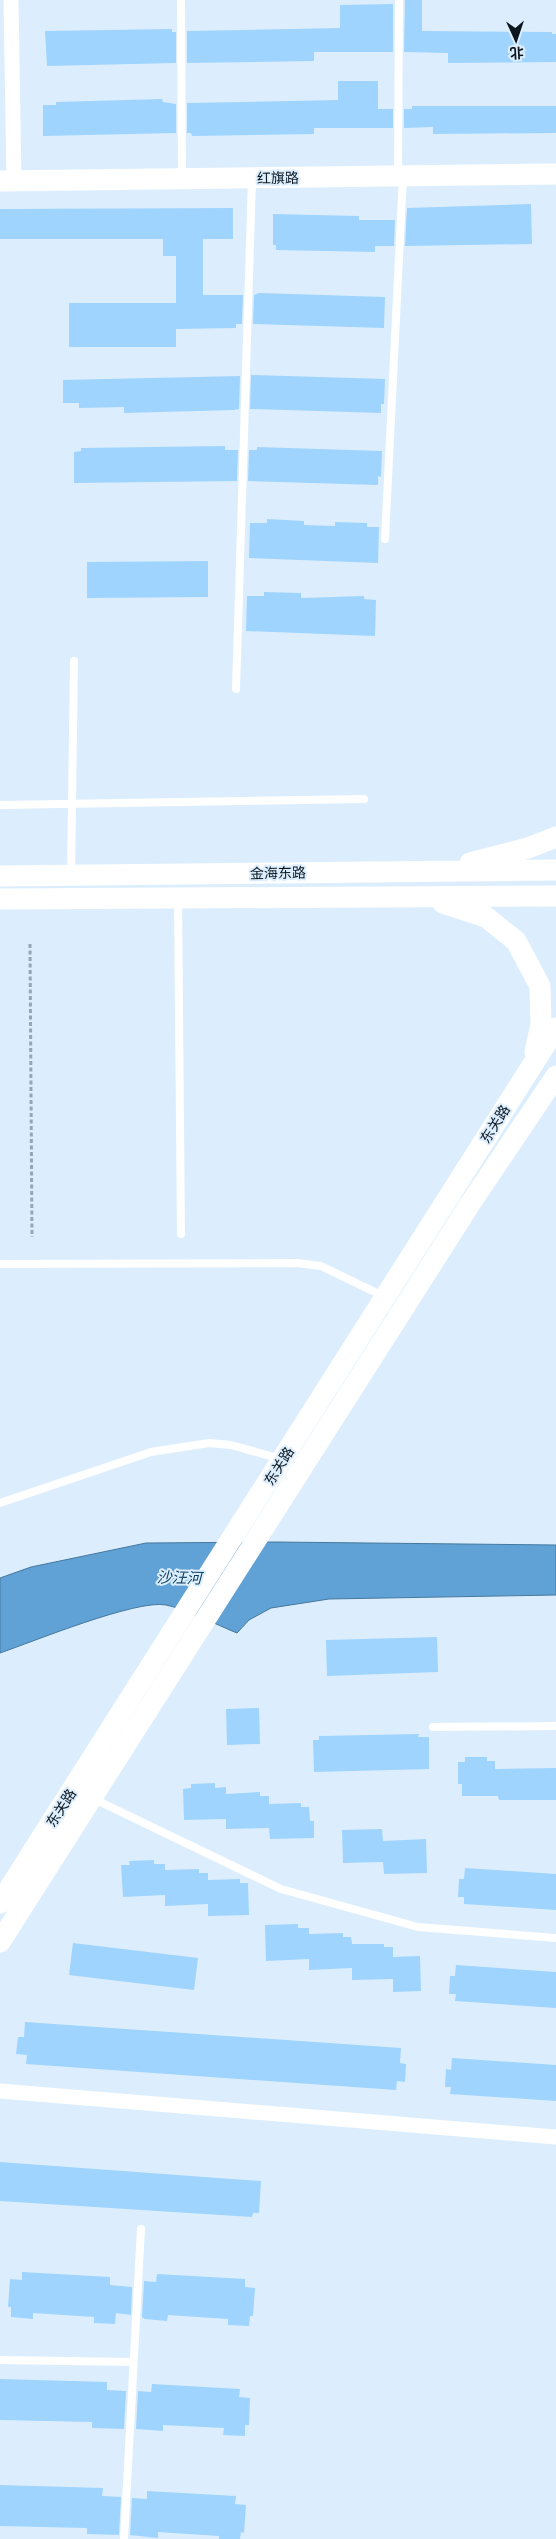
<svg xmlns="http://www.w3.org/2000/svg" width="556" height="2539" font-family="'Times New Roman','Noto Sans SC',serif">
  <rect width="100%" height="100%" fill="#dceefd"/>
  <path fill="#60a2d5" stroke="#46789e" d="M 276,1542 L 556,1545 L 556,1595 L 329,1599 L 271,1608 L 249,1620 L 237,1633 C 217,1625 186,1609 166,1605 C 137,1599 32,1642 0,1653 L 0,1578 L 31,1567 L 146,1543 Z"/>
  <path fill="#9fd4ff" d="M 405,0 L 422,0 L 422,31 L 552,32 L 552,34 L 556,34 L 556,62 L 448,63 L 448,53 L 404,52 Z
    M 393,4 L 393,52 L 314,52 L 314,61 L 187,63 L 187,31 L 340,28 L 340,5 Z
    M 172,29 L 172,32 L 176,32 L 176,63 L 47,66 L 45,31 Z
    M 338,81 L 378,81 L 378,109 L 393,109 L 393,128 L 314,128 L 314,134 L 192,136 L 191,133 L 187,133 L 187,103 L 338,100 Z
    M 162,99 L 163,102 L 176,104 L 176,133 L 43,136 L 43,105 L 56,105 L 56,102 Z
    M 412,106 L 556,106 L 556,133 L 433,134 L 433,127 L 404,128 L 404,109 L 412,109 Z
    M 531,204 L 532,244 L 405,246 L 407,208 Z
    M 233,208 L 233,239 L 203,239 L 203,295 L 243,295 L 242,324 L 236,324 L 236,328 L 176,329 L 176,347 L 69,347 L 69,303 L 176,303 L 176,256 L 163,256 L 163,239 L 0,239 L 0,209 Z
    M 273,214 L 359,216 L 359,220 L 395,220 L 394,246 L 375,246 L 375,252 L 276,250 L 276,245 L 273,245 Z
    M 259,293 L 385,297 L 384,328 L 253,324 L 254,295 Z
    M 251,375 L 385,379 L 384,404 L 381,404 L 381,413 L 250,409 Z
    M 240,376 L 239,409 L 234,410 L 124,413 L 124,407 L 79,408 L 79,403 L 63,403 L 63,380 Z
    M 225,446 L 225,450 L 238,450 L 237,481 L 74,483 L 74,452 L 81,451 L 81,448 Z
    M 257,447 L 382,451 L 381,477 L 378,476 L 378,485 L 248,481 L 249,450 L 257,450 Z
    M 267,519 L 304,521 L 304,525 L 335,526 L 335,522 L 367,523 L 367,527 L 379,527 L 378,563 L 249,558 L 250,523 L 267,523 Z
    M 208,561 L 208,597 L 87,598 L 87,562 Z
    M 264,592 L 301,593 L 301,598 L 364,596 L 364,599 L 376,600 L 375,636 L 246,631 L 247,596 L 264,596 Z
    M 437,1637 L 438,1672 L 327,1676 L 326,1640 Z
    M 259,1708 L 260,1744 L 227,1745 L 226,1709 Z
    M 419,1734 L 418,1737 L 429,1737 L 429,1769 L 314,1772 L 313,1740 L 319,1740 L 319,1736 Z
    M 465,1757 L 487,1757 L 487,1761 L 495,1761 L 495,1769 L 556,1768 L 556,1800 L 499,1800 L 498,1796 L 462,1796 L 462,1784 L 458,1784 L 458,1762 L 465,1762 Z
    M 215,1783 L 215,1788 L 226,1787 L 226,1794 L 260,1792 L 260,1796 L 269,1796 L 269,1804 L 301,1803 L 301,1807 L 309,1807 L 310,1821 L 314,1821 L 314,1838 L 270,1839 L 269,1828 L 226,1829 L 226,1819 L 184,1820 L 183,1789 L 191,1788 L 191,1784 Z
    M 382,1829 L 383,1841 L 426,1839 L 427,1873 L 384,1874 L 383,1862 L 343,1863 L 342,1830 Z
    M 154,1860 L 154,1864 L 165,1864 L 165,1870 L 199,1869 L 199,1873 L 208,1873 L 208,1880 L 240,1879 L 240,1883 L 248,1883 L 249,1915 L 208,1916 L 208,1904 L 165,1906 L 165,1895 L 123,1897 L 121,1865 L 130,1865 L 129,1861 Z
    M 465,1868 L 556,1874 L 556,1910 L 464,1904 L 464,1897 L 458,1897 L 459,1879 L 464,1879 Z
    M 298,1924 L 298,1928 L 309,1928 L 309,1934 L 343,1933 L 343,1937 L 351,1937 L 352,1944 L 384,1944 L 384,1947 L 393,1947 L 393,1957 L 420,1956 L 421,1991 L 393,1992 L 393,1979 L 352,1980 L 352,1968 L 309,1970 L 309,1959 L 266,1961 L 265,1925 Z
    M 73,1943 L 198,1958 L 194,1990 L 69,1975 Z
    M 456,1965 L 556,1972 L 556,2008 L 455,2001 L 456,1994 L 449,1994 L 450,1976 L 455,1976 Z
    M 25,2022 L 401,2048 L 400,2063 L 406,2064 L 405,2082 L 397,2081 L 396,2090 L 26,2064 L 27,2055 L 16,2054 L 18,2037 L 24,2037 Z
    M 452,2058 L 556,2065 L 556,2101 L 450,2094 L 451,2087 L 445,2087 L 446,2069 L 451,2070 Z
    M 0,2162 L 261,2181 L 259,2213 L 253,2213 L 252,2217 L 0,2201 Z
    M 22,2272 L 110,2277 L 110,2285 L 132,2287 L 131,2315 L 116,2313 L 115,2324 L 94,2323 L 94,2317 L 33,2313 L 33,2319 L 11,2317 L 11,2307 L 8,2307 L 10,2279 L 22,2280 Z
    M 157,2274 L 245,2279 L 245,2287 L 255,2288 L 253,2316 L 250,2316 L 249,2326 L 228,2325 L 228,2319 L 168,2315 L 167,2321 L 145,2319 L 142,2317 L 144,2281 L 156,2282 Z
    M 0,2379 L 107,2382 L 107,2390 L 126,2391 L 124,2429 L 92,2428 L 92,2422 L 0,2420 Z
    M 152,2384 L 240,2389 L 239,2397 L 250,2398 L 249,2425 L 245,2425 L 245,2436 L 223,2435 L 224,2428 L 163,2425 L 163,2431 L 136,2429 L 138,2391 L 151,2392 Z
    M 0,2485 L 103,2488 L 102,2496 L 121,2497 L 119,2535 L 87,2534 L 87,2528 L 0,2526 Z
    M 147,2491 L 236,2496 L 235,2504 L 246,2505 L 244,2533 L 241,2532 L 240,2539 L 219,2539 L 219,2536 L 158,2532 L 158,2538 L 130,2535 L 132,2498 L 147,2499 Z"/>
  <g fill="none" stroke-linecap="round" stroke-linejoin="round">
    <path stroke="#96a6b3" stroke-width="3" stroke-dasharray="4 2.5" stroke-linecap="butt" d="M 30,944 L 32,1237"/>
    <path stroke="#fff" stroke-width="8" d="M 181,0 L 182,177
      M 398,174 L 399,0
      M 385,539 L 403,177
      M 236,689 L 252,179
      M 0,805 L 364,799
      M 71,874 L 74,661
      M 178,899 L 181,1234
      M 0,1264 L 297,1263 L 321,1266 L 383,1296
      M 0,1503 L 151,1452 L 209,1443 L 231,1445 L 281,1459
      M 433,1727 L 556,1726
      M 92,1798 L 281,1889 L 418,1927 L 556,1938
      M 0,2360 L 133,2362
      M 124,2538 L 141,2229"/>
    <path stroke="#fff" stroke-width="15" d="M 11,0 L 14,181
      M 0,2091 L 556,2137"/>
    <path stroke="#fff" stroke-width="21" d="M 0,181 L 556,174
      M 470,863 L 528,848 L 556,837
      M 0,876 L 556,870
      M 0,899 L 556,896
      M 443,903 L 486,917 L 516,941 L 540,986 L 541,1024 L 535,1052
      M 0,1903 L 556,1028
      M 0,1942 L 470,1204 L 556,1076"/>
  </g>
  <g text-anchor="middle" stroke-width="4" stroke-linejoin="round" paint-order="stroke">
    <g font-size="14" fill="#0b161f" stroke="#dceefd">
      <text transform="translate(278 178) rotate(-1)" y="5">红旗路</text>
      <text transform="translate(278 873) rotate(-1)" y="5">金海东路</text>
      <text transform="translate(495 1124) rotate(-58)" y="5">东关路</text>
      <text transform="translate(279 1466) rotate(-58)" y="5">东关路</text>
      <text transform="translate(61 1808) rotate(-57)" y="5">东关路</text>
    </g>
    <g font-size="15" font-style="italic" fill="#053b5d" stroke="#dceefd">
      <text transform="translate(179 1578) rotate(1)" y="5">沙汪河</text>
    </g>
  </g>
  <g transform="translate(516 40) rotate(177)" stroke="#dceefd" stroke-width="4" paint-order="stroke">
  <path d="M0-4L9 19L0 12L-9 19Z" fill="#0b161f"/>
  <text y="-8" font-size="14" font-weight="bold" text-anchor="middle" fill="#0b161f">北</text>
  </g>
</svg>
